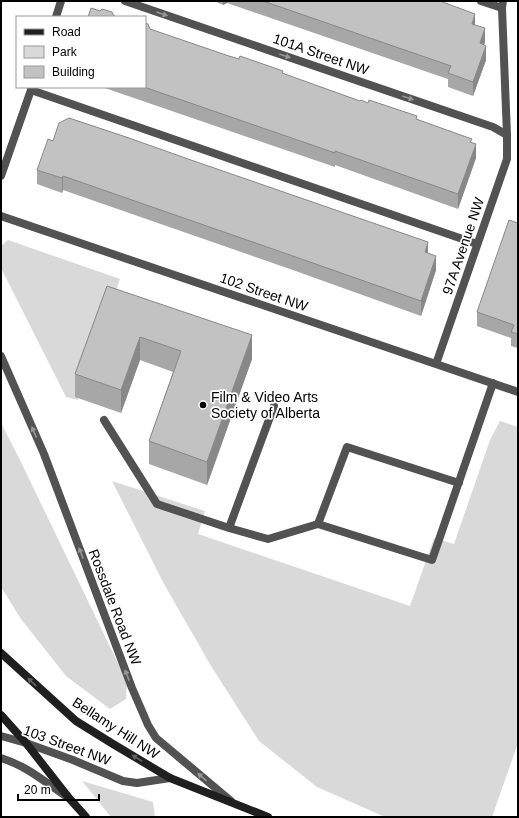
<svg xmlns="http://www.w3.org/2000/svg" width="519" height="818" font-family="Helvetica,sans-serif">
  <rect width="100%" height="100%" fill="#fff"/>
  <path fill="#d9d9d9" d="M 8,240 L 120,279 L 78,400 L 66,397 L 1,268 L 1,246 Z
    M 500,421 L 518,427 L 518,743 L 492,817 L 385,817 L 317,787 L 259,741 L 211,666 L 164,584 L 112,481 L 205,511 L 198,534 L 410,606 L 434,538 L 454,544 L 490,440 Z
    M 1,423 L 20,460 L 127,682 L 126,699 L 110,709 L 66,676 L 21,619 L 1,587 Z
    M 82,781 L 153,802 L 155,817 L 111,817 Z"/>
  <g fill="none" stroke-linecap="round" stroke-linejoin="round">
    <path stroke="#525252" stroke-width="8" d="M 481,1 L 502,8
      M 503,1 L 502,8 L 507,135
      M 31,90 L 477,244
      M 104,420 L 157,504 L 229,528 L 268,539 L 318,524
      M 459,483 L 347,447 L 318,524 L 432,560 L 493,383
      M 229,528 L 274,406"/>
    <path stroke="#525252" stroke-width="8" d="M 125,1 L 493,127 L 507,135 L 507,159 L 436,364
      M 56,17 L 61,1
      M 1,176 L 32,87
      M 1,216 L 518,392"/>
    <path stroke="#525252" stroke-width="8" d="M 1,356 L 44,454 L 132,688 L 148,725 L 156,738 L 231,801
      M 1,736 L 26,743 L 73,760 L 123,781 L 137,783 L 170,778
      M 1,758 C 27,766 45,782 67,797"/>
    <path stroke="#1f1f1f" stroke-width="8" d="M 1,653 L 76,721 L 113,744 L 170,778 L 268,817
      M 1,715 L 26,743 L 69,798 L 86,817"/>
  </g>
  <path fill="#a7a7a7" d="M 214,1 L 440,1 L 475,25 L 485,42 L 484,45 L 486,60 L 473,96 L 448,87 L 448,79 L 445,78 L 227,3 L 223,5 Z
    M 229,56 L 283,74 L 360,101 L 417,119 L 472,143 L 476,158 L 458,209 L 335,165 L 335,167 L 102,87 L 145,87 Z
    M 37,170 L 428,253 L 436,270 L 421,316 L 290,269 L 63,190 L 62,193 L 37,184 Z
    M 518,223 L 518,348 L 511,346 L 511,338 L 477,326 L 477,312 Z
    M 107,286 L 252,359 L 207,485 L 149,464 L 149,441 L 173,372 L 140,360 L 121,413 L 75,397 L 75,374 Z"/>
  <path fill="#888" d="M 223,1 L 227,1 L 227,3 L 223,5 Z
    M 475,14 L 475,28 L 472,24 Z
    M 485,28 L 485,42 L 480,58 L 480,43 Z
    M 486,46 L 486,60 L 473,96 L 473,82 Z
    M 476,144 L 476,158 L 458,209 L 458,194 Z
    M 63,176 L 63,190 L 62,193 L 62,178 Z
    M 428,242 L 428,256 L 425,252 Z
    M 436,256 L 436,270 L 421,316 L 421,301 Z
    M 252,335 L 252,359 L 207,485 L 207,462 Z
    M 140,337 L 140,360 L 121,413 L 121,390 Z"/>
  <path fill="#c2c2c2" stroke="#888" d="M 263,1 L 440,1 L 475,14 L 472,24 L 485,28 L 480,43 L 486,46 L 473,82 L 448,73 L 451,66 Z
    M 91,8 L 100,11 L 102,9 L 112,12 L 114,16 L 117,17 L 88,17 Z
    M 145,23 L 148,24 L 150,29 L 229,56 L 239,59 L 240,56 L 283,71 L 282,73 L 360,101 L 361,100 L 368,103 L 369,100 L 417,116 L 416,119 L 472,139 L 470,142 L 476,144 L 458,194 L 335,151 L 335,153 L 144,87 L 145,87 Z
    M 69,118 L 129,138 L 191,160 L 428,242 L 425,252 L 436,256 L 421,301 L 290,255 L 63,176 L 62,178 L 37,170 L 48,139 L 53,141 L 59,123 Z
    M 509,220 L 518,223 L 518,334 L 511,332 L 514,325 L 477,312 Z
    M 107,286 L 252,335 L 207,462 L 149,441 L 181,351 L 140,337 L 121,390 L 75,374 Z"/>
  <defs><path id="oneway-solid" d="M-6-.8H1V-3.2L6.5 0L1 3.2V.8H-6Z"/></defs>
  <g fill="#979797">
    <use href="#oneway-solid" transform="translate(162 14) rotate(19)"/>
    <use href="#oneway-solid" transform="translate(285 56) rotate(19)"/>
    <use href="#oneway-solid" transform="translate(408 98) rotate(19)"/>
    <use href="#oneway-solid" transform="translate(34 432) rotate(-113)"/>
    <use href="#oneway-solid" transform="translate(81 553) rotate(-111)"/>
    <use href="#oneway-solid" transform="translate(127 675) rotate(-111)"/>
    <use href="#oneway-solid" transform="translate(202 777) rotate(-140)"/>
  </g>
  <g fill="#626262">
    <use href="#oneway-solid" transform="translate(32 682) rotate(-137)"/>
    <use href="#oneway-solid" transform="translate(137 758) rotate(-149)"/>
  </g>
  <circle fill="#000" stroke="#fff" stroke-width="1.5" cx="203" cy="405" r="4"/>
  <g text-anchor="middle" stroke-width="3.5" stroke-linejoin="round" paint-order="stroke">
    <g font-size="14" fill="#000" stroke="#fff">
      <text transform="translate(321 54) rotate(19)" y="5">101A Street NW</text>
      <text transform="translate(463 246) rotate(-71)" y="5">97A Avenue NW</text>
      <text transform="translate(264 292) rotate(19)" y="5">102 Street NW</text>
      <text transform="translate(115 607) rotate(69)" y="5">Rossdale Road NW</text>
      <text transform="translate(116 728) rotate(33)" y="5">Bellamy Hill NW</text>
      <text transform="translate(67 745) rotate(20)" y="5">103 Street NW</text>
    </g>
    <g font-size="14" fill="#000" stroke="#fff" text-anchor="start">
      <text x="211" y="402">Film &amp; Video Arts<tspan x="211" dy="16">Society of Alberta</tspan></text>
    </g>
  </g>
  <rect width="519" height="818" fill="none" stroke="#000000" stroke-width="4"/>
  <rect x="16" y="16" width="130" height="72" fill="#ffffff" stroke="#999999"/>
  <rect x="24" y="29" width="20" height="6" fill="#1f1f1f" stroke="#999999"/>
  <text x="52" y="36" font-size="12" fill="#000000">Road</text>
  <rect x="24" y="46" width="20" height="12" fill="#d9d9d9" stroke="#999999"/>
  <text x="52" y="56" font-size="12" fill="#000000">Park</text>
  <rect x="24" y="66" width="20" height="12" fill="#c2c2c2" stroke="#999999"/>
  <text x="52" y="76" font-size="12" fill="#000000">Building</text>
  <path d="M18 794v6h81v-6" fill="none" stroke="#000000" stroke-width="2"/>
  <text x="24" y="794" font-size="12" fill="#000000" stroke="#ffffff" stroke-width="3" paint-order="stroke">20 m</text>
</svg>
